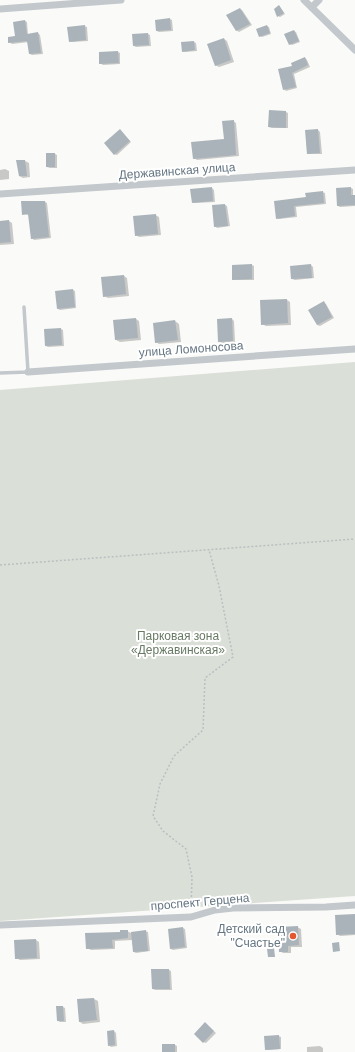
<svg xmlns="http://www.w3.org/2000/svg" width="355" height="1052" font-family="Arial,sans-serif">
  <rect width="100%" height="100%" fill="#fafaf8"/>
  <path fill="#dadfd7" d="M 355,362 L 355,896 L 0,921 L 0,390 Z"/>
  <path fill="#0003" d="M 279,6 L 285,14 L 280,17 L 278,16 Z
    M 240,9 L 242,10 L 252,25 L 239,32 L 236,30 Z
    M 170,19 L 172,20 L 173,31 L 159,32 L 157,31 Z
    M 25,21 L 27,22 L 28,35 L 38,33 L 40,35 L 43,54 L 32,55 L 30,54 L 29,42 L 12,44 L 9,42 L 16,36 Z
    M 84,26 L 87,27 L 88,41 L 72,42 L 70,41 Z
    M 267,26 L 269,27 L 271,34 L 262,37 L 260,36 Z
    M 294,31 L 296,32 L 300,42 L 292,45 L 290,44 Z
    M 148,34 L 150,35 L 151,46 L 136,47 L 134,46 Z
    M 224,39 L 227,41 L 234,62 L 219,67 L 215,65 Z
    M 194,42 L 196,43 L 197,51 L 185,52 L 183,51 L 182,43 Z
    M 118,52 L 120,53 L 120,64 L 103,65 L 100,63 Z
    M 305,58 L 307,60 L 310,67 L 294,74 L 297,88 L 286,91 L 284,89 L 293,66 Z
    M 270,111 L 286,112 L 288,113 L 288,128 L 272,128 L 269,127 Z
    M 233,121 L 236,123 L 239,156 L 197,160 L 194,158 L 225,140 Z
    M 120,130 L 131,142 L 117,155 L 114,154 Z
    M 318,130 L 320,132 L 322,154 L 310,154 L 307,153 L 306,131 Z
    M 55,154 L 57,155 L 57,168 L 50,168 L 47,167 Z
    M 18,161 L 25,161 L 29,163 L 30,177 L 23,178 L 19,176 Z
    M 5,169 L 9,171 L 9,179 L 0,180 L 0,170 Z
    M 212,188 L 214,190 L 215,202 L 195,203 L 193,202 Z
    M 351,188 L 353,189 L 353,196 L 355,196 L 355,206 L 340,207 L 338,206 Z
    M 322,192 L 325,193 L 326,204 L 296,207 L 297,217 L 279,219 L 277,218 L 275,202 L 307,198 Z
    M 45,202 L 47,203 L 51,238 L 34,240 L 32,238 L 29,215 L 23,214 Z
    M 225,205 L 227,206 L 230,226 L 217,228 L 215,226 L 213,206 Z
    M 155,215 L 159,217 L 161,235 L 139,237 L 136,235 Z
    M 9,221 L 12,223 L 14,244 L 0,245 L 0,222 Z
    M 252,265 L 254,266 L 254,280 L 235,280 L 233,279 Z
    M 311,265 L 313,267 L 314,278 L 295,280 L 292,279 Z
    M 124,276 L 127,278 L 129,296 L 108,298 L 104,296 Z
    M 73,290 L 75,291 L 76,308 L 60,310 L 58,309 Z
    M 287,300 L 290,302 L 291,325 L 266,326 L 262,324 Z
    M 324,303 L 326,304 L 334,318 L 320,326 L 317,325 Z
    M 136,319 L 139,321 L 141,340 L 120,342 L 116,340 Z
    M 232,319 L 234,321 L 235,342 L 222,343 L 219,342 Z
    M 175,321 L 179,324 L 181,342 L 159,344 L 156,342 L 154,324 Z
    M 61,329 L 63,330 L 64,346 L 48,347 L 46,346 Z
    M 355,915 L 355,935 L 340,936 L 337,934 Z
    M 297,927 L 301,929 L 302,947 L 291,947 L 291,953 L 283,953 L 280,951 Z
    M 183,928 L 185,929 L 187,948 L 173,950 L 171,949 Z
    M 127,931 L 131,933 L 145,931 L 148,932 L 150,951 L 136,953 L 134,952 L 132,940 L 115,941 L 115,949 L 91,950 L 87,948 Z
    M 36,940 L 39,942 L 40,959 L 20,960 L 16,958 Z
    M 169,970 L 171,971 L 172,990 L 155,990 L 153,989 Z
    M 94,999 L 98,1001 L 100,1022 L 83,1024 L 80,1022 Z
    M 63,1007 L 65,1008 L 66,1022 L 60,1022 L 58,1021 Z
    M 207,1025 L 216,1033 L 206,1043 L 203,1042 Z
    M 114,1031 L 116,1033 L 117,1046 L 111,1047 L 109,1045 Z
    M 278,1036 L 281,1037 L 281,1049 L 268,1050 L 266,1049 Z
    M 175,1045 L 177,1046 L 177,1052 L 163,1052 Z
    M 320,1046 L 323,1048 L 323,1052 L 307,1052 L 307,1047 Z"/>
  <path fill="#aab3b9" d="M 279,5 L 284,13 L 277,17 L 274,9 Z
    M 240,8 L 250,24 L 236,31 L 226,15 Z
    M 170,18 L 171,30 L 156,31 L 155,20 Z
    M 25,20 L 27,34 L 38,32 L 41,53 L 29,54 L 27,41 L 8,43 L 8,37 L 15,36 L 13,22 Z
    M 85,25 L 86,40 L 69,42 L 67,27 Z
    M 267,25 L 270,33 L 259,37 L 256,29 Z
    M 294,30 L 299,41 L 289,45 L 284,34 Z
    M 148,33 L 149,45 L 133,46 L 132,34 Z
    M 224,38 L 231,60 L 215,66 L 207,44 Z
    M 194,41 L 195,50 L 182,52 L 181,42 Z
    M 118,51 L 119,63 L 99,64 L 99,52 Z
    M 305,57 L 308,65 L 292,73 L 296,87 L 283,90 L 278,69 L 292,66 L 291,63 Z
    M 269,110 L 286,111 L 286,128 L 268,127 Z
    M 234,120 L 236,155 L 193,159 L 191,142 L 224,139 L 222,121 Z
    M 120,129 L 130,141 L 114,155 L 104,143 Z
    M 318,129 L 320,153 L 307,154 L 305,130 Z
    M 46,153 L 55,153 L 55,167 L 46,167 Z
    M 16,160 L 25,160 L 27,176 L 19,176 Z
    M 212,187 L 213,201 L 192,203 L 190,189 Z
    M 351,187 L 351,195 L 355,195 L 355,205 L 337,206 L 336,188 Z
    M 323,191 L 324,203 L 294,206 L 295,216 L 276,219 L 274,201 L 306,197 L 305,193 Z
    M 21,201 L 45,201 L 49,237 L 31,239 L 28,214 L 22,215 Z
    M 225,204 L 228,226 L 214,227 L 212,205 Z
    M 156,214 L 158,234 L 135,236 L 133,216 Z
    M 9,220 L 11,242 L 0,243 L 0,221 Z
    M 252,264 L 252,279 L 232,280 L 232,265 Z
    M 311,264 L 312,278 L 291,279 L 290,266 Z
    M 124,275 L 126,294 L 103,297 L 101,277 Z
    M 73,289 L 75,307 L 57,309 L 55,291 Z
    M 287,299 L 288,323 L 261,325 L 260,300 Z
    M 324,301 L 332,317 L 317,325 L 308,310 Z
    M 136,318 L 138,338 L 115,340 L 113,320 Z
    M 232,318 L 233,341 L 218,342 L 217,319 Z
    M 175,320 L 178,340 L 155,343 L 153,323 Z
    M 61,328 L 62,345 L 45,346 L 44,329 Z
    M 355,914 L 355,934 L 336,935 L 335,915 Z
    M 298,926 L 299,945 L 288,946 L 288,952 L 279,952 L 278,927 Z
    M 183,927 L 185,947 L 170,949 L 168,929 Z
    M 120,930 L 128,930 L 128,938 L 112,940 L 113,948 L 86,949 L 85,933 L 120,932 Z
    M 146,930 L 148,951 L 133,952 L 131,932 Z
    M 36,939 L 37,958 L 15,959 L 14,940 Z
    M 339,942 L 340,951 L 333,952 L 332,943 Z
    M 274,948 L 275,957 L 268,957 L 267,949 Z
    M 151,969 L 169,969 L 170,989 L 152,989 Z
    M 94,998 L 97,1020 L 79,1022 L 77,999 Z
    M 56,1006 L 63,1006 L 64,1021 L 57,1021 Z
    M 205,1022 L 214,1031 L 203,1043 L 194,1034 Z
    M 114,1030 L 115,1045 L 108,1046 L 107,1031 Z
    M 279,1035 L 280,1049 L 265,1050 L 264,1036 Z
    M 162,1044 L 175,1044 L 175,1052 L 162,1052 Z"/>
  <g fill="none" stroke-linecap="round" stroke-linejoin="round">
    <path stroke="#bbbfc2" stroke-width="1.5" stroke-dasharray="2 2" stroke-linecap="butt" d="M 0,565 L 355,539
      M 191,909 L 192,877 L 186,849 L 163,831 L 153,816 L 160,784 L 174,756 L 203,730 L 205,678 L 233,657 L 219,586 L 209,550"/>
    <path stroke="#c3c8cc" stroke-width="3.5" d="M 0,373 L 28,372 L 24,307"/>
    <path stroke="#c3c8cc" stroke-width="7" d="M 304,0 L 355,50
      M 312,7 L 319,0
      M 0,9 L 121,0
      M 0,194 L 355,170
      M 28,372 L 355,349
      M 0,925 L 191,917 L 215,910 L 233,908 L 326,907 L 355,905"/>
  </g>
  <circle fill="#e4572e" stroke="#fff" stroke-width="1.5" cx="293" cy="936" r="4"/>
  <g text-anchor="middle" stroke-width="4" stroke-linejoin="round" paint-order="stroke">
    <g font-size="12" fill="#657683" stroke="#fff">
      <text transform="translate(177 171) rotate(-4)" y="4">Державинская улица</text>
      <text transform="translate(191 349) rotate(-4)" y="4">улица Ломоносова</text>
      <text transform="translate(200 902) rotate(-5)" y="4">проспект Герцена</text>
    </g>
    <g font-size="12" fill="#687a64" stroke="#fff">
      <text x="178" y="640">Парковая зона<tspan x="178" dy="14">«Державинская»</tspan></text>
    </g>
    <g font-size="12" fill="#657683" stroke="#fff" text-anchor="end">
      <text x="285" y="933">Детский сад<tspan x="285" dy="14">"Счастье"</tspan></text>
    </g>
  </g>
</svg>
